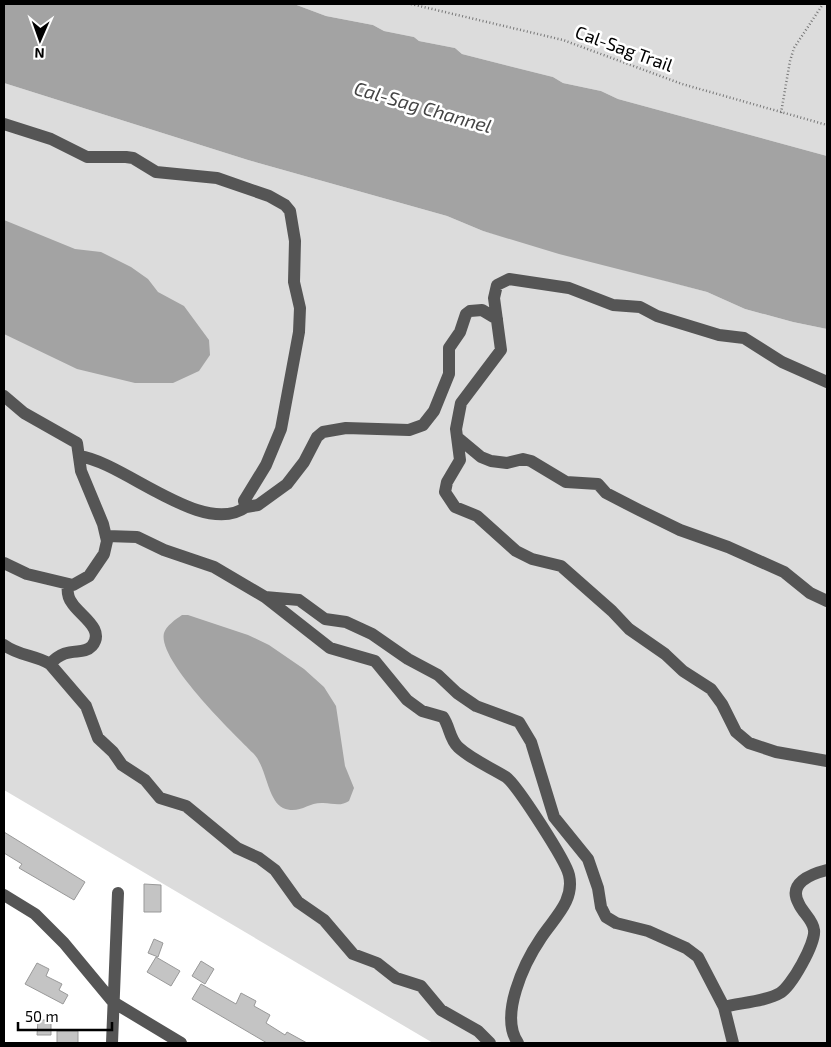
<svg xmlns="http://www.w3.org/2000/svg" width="831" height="1047" font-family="'Exo 2',sans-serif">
  <rect width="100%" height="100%" fill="#fff"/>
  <path fill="#dcdcdc" d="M 294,4 L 827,4 L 827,156 L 618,99 L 601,91 L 563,83 L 553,77 L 462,54 L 455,48 L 419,41 L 414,37 L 384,31 L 373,25 L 326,16 Z
    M 4,83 L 248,160 L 447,216 L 483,231 L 707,292 L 745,309 L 793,322 L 827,329 L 827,1043 L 433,1043 L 4,790 Z"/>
  <path fill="#a3a3a3" d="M 4,4 L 294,4 L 326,16 L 373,25 L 384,31 L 414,37 L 419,41 L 455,48 L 462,54 L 553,77 L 563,83 L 601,91 L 618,99 L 827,156 L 827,329 L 793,322 L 745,309 L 707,292 L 669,282 L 559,254 L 483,231 L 447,216 L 248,160 L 4,83 Z
    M 4,220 L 75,249 L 101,252 L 131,267 L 148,279 L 158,292 L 184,306 L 209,340 L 210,355 L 199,371 L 173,383 L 135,383 L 77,369 L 4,334 Z
    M 182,615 L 188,615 L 248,635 L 269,645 L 304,669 L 324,687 L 336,706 L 345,766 L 354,788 L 349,801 C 340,807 333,803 323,803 C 308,802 299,815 283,808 C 267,800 267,767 253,753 C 234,734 157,660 164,633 C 166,626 176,619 182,615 Z"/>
  <path fill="#c4c4c4" stroke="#999" d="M 4,832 L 85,882 L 74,900 L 19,868 L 22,864 L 4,853 Z
    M 144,884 L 161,885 L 161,912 L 144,912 Z
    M 154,939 L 163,943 L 158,957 L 148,953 Z
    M 156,957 L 180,971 L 171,986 L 147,972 Z
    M 201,961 L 214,969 L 205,984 L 192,976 Z
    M 37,963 L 49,969 L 46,976 L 62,984 L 59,990 L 68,995 L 63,1004 L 25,984 Z
    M 201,984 L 236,1004 L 241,993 L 256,1001 L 254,1006 L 270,1015 L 266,1023 L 285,1035 L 287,1032 L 307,1043 L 267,1043 L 192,999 Z
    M 38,1020 L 51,1020 L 51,1035 L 37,1035 Z
    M 57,1031 L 78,1031 L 78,1043 L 57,1043 Z"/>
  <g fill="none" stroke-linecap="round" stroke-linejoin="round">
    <path stroke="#777" stroke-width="2.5" stroke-dasharray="1 2.5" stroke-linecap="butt" d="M 411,4 L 563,40 L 682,84 L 827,125
      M 781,113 L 790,61 L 794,48 L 823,4"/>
    <path stroke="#555" stroke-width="12" d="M 4,124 L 51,139 L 87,157 L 126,157 L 133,158 L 156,172 L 217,178 L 269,196 L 285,205 L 290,211 L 295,241 L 294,282 L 300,308 L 299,332 L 281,429 L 266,465 L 244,501 L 246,507 L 258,505 L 287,484 L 304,462 L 317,437 L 323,432 L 346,428 L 409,430 L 423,425 L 434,411 L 449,374 L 449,348 L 460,332 L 466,314 L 470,311 L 482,310 L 497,319
      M 827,382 L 782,362 L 744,338 L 719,335 L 657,316 L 640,307 L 613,305 L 569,288 L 509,279 L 497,285 L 494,298 L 501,350 L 461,403 L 456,429 L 460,460 L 447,482 L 445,492 L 455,507 L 477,516 L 516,551 L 532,559 L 561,566 L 612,611 L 629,629 L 665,654 L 683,671 L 711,689 L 722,704 L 736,732 L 749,743 L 776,752 L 827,761
      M 4,396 L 24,413 L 77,443 L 81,471 L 103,524 L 107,541 L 104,554 L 89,576 L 73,585 L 27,574 L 4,563
      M 457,437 L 481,457 L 491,461 L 507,463 L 523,459 L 531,461 L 566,482 L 598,484 L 606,493 L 639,510 L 680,530 L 728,547 L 784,572 L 810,593 L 827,601
      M 79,456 C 124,462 203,538 246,507
      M 107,536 L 137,537 L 164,550 L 214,567 L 265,597 L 330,648 L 375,661 L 407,700 L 422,711 L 443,717 C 450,727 449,738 458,747 C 472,760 490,767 506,777 C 517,785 566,861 569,875 C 575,901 554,918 541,938 C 524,963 499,1016 518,1043
      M 265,597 L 299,600 L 325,619 L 346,622 L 372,634 L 408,659 L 438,675 L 457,693 L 476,706 L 519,722 L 531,742 L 554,817 L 588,859 L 598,888 L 601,907 L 606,917 L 616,923 L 648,931 L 686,948 L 698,957 L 724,1007 L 733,1043
      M 4,645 C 19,656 35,655 50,664 L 86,706 L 98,738 L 113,752 L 122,765 L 145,780 L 160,798 L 186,806 L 237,848 L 259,858 L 275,870 L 298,902 L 324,920 L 353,954 L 377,963 L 396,978 L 421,986 L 441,1010 L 478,1031 L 490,1043
      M 50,664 C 68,644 82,657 92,646 C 106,629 79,615 72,603 C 68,598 67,591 68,584
      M 4,895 L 35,914 L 64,943 L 113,1002 L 181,1043
      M 724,1007 C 739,1003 767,1001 780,993 C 791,987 816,943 814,930 C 813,920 803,913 799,904 C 787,883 811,874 827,870
      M 112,1043 L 118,893"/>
  </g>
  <g text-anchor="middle" stroke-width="5" stroke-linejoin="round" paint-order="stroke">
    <g font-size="18" fill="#000" stroke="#fff">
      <text transform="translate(624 49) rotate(20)" y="6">Cal-Sag Trail</text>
    </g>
    <g font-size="19" font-style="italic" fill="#444" stroke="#fff">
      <text transform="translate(423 107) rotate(16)" y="7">Cal-Sag Channel</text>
    </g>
  </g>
  <rect width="831" height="1047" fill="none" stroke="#000000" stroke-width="10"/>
  <g transform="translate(40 40) rotate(182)" stroke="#ffffff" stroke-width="4" paint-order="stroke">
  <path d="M0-4L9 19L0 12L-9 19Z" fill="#000000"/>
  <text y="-8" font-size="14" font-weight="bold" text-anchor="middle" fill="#000000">N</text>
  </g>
  <path d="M18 1022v8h94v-8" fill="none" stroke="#000000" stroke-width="2.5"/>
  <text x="25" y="1022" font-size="15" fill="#000000" stroke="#ffffff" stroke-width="4" paint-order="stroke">50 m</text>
</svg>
